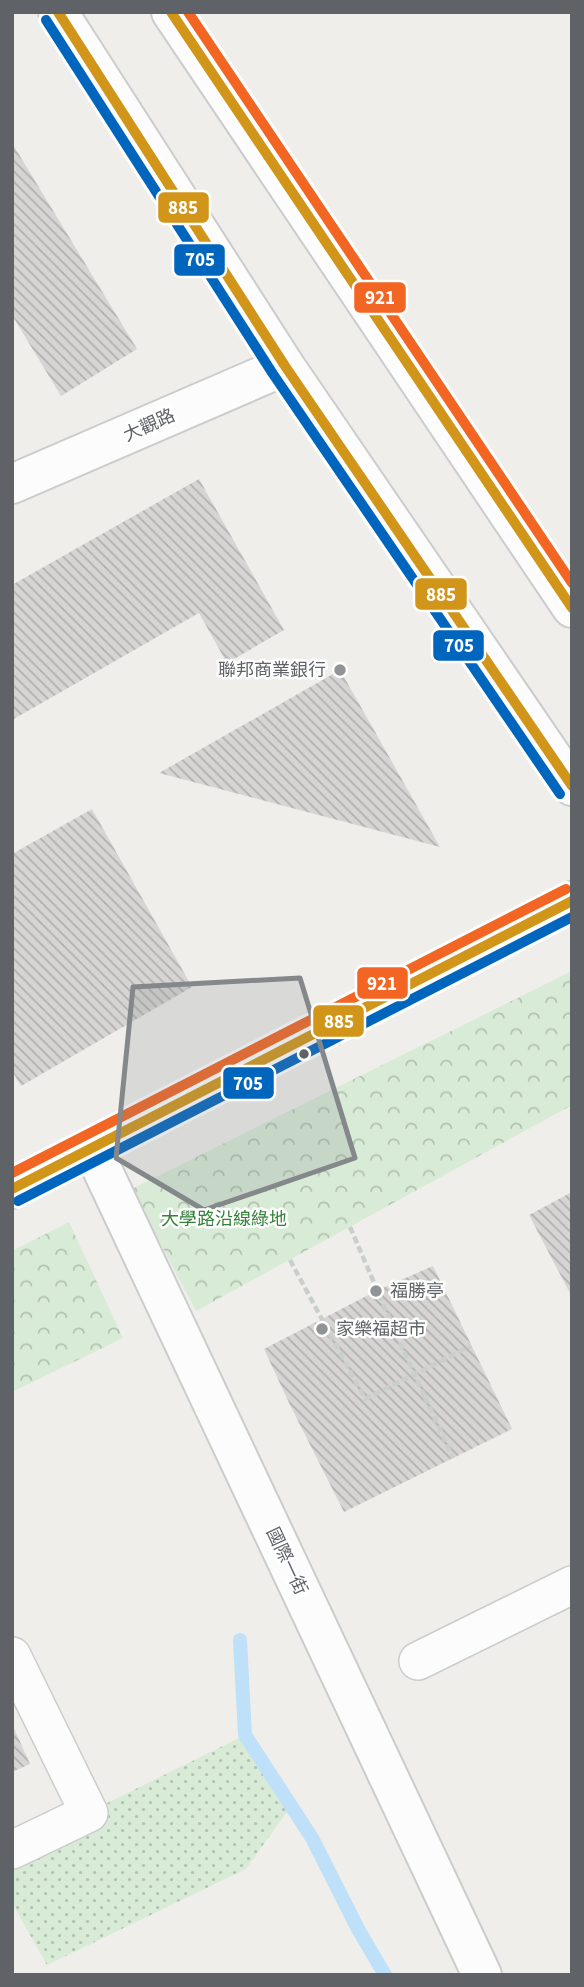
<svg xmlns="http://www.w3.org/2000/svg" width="584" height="1987" font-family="'Source Sans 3','Noto Sans TC',sans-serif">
  <defs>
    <pattern id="grass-dots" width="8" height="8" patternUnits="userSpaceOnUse" patternTransform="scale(1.75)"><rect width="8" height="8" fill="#d8ebd6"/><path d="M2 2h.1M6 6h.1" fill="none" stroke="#b2c2b1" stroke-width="1.8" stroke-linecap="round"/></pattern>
    <pattern id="park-crowns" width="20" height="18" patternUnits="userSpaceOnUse" patternTransform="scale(1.75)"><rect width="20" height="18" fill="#d8ebd6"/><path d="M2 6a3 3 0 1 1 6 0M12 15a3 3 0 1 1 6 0" fill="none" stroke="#b2c2b1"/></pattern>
    <pattern id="building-back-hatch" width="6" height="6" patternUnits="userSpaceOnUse" patternTransform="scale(1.75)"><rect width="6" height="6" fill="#d6d5d3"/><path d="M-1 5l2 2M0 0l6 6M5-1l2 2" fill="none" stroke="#b1b0af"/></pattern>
  </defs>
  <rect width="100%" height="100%" fill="#efeeea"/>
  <path fill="url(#grass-dots)" d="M 245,1735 L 291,1806 L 246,1869 L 47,1965 L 12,1903 L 12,1850 Z"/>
  <path fill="url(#park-crowns)" d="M 572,971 L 572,1105 L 196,1311 L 132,1189 Z
    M 69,1222 L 123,1338 L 12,1392 L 12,1251 Z"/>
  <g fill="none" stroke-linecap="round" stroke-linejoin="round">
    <path stroke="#bfe0f9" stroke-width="14" d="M 240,1640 L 245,1735 L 312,1838 L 358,1929 L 385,1975"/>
  </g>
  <path fill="url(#building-back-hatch)" d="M 12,143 L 137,349 L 61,396 L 12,315 Z
    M 199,479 L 284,630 L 227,663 L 199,613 L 12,720 L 12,585 Z
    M 340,670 L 440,847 L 159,773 Z
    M 92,809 L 192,987 L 21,1086 L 12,1071 L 12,854 Z
    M 572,1192 L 572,1297 L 529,1215 Z
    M 433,1266 L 512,1429 L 344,1512 L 290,1405 L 264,1349 L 376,1291 Z
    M 12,1724 L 30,1764 L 12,1772 Z"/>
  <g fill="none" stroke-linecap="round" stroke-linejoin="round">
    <defs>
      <path id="pedestrian" d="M 12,1656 L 89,1813 L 12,1850
        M 418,1661 L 572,1585"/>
      <path id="minor" d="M 12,484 L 285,366
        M 92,1148 L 482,1975"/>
      <path id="tertiary" d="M 58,12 L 285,366 L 572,786
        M 171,12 L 572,608
        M 12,1189 L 572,901"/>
    </defs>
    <use href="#pedestrian" stroke="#cbcccc" stroke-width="40"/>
    <use href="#minor" stroke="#cbcccc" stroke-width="42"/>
    <use href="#tertiary" stroke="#cbcccc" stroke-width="42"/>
    <path stroke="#cacfcc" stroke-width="4.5" stroke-dasharray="7 3.5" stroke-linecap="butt" d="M 350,1227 L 404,1352
      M 290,1260 L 365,1399 L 471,1346
      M 425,1397 L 453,1458"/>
    <use href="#pedestrian" stroke="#fdfcfc" stroke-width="37"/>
    <use href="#minor" stroke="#fdfcfc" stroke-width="38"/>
    <use href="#tertiary" stroke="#fdfcfc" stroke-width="38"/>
    <path stroke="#cacfcc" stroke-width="4.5" stroke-dasharray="7 3.5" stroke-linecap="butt" d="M 404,1352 L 425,1397"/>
    <defs>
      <path id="bus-1" d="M 58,12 L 285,366 L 572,786
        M 171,12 L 572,608
        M 12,1189 L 572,901"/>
      <path id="bus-2" d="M 46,20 L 273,374 L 560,794
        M 18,1201 L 572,917"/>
      <path id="bus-3" d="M 188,12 L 572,583
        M 12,1173 L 566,889"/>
    </defs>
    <use href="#bus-1" stroke="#fff" stroke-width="16"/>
    <use href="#bus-2" stroke="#fff" stroke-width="16"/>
    <use href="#bus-3" stroke="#fff" stroke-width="16"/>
    <use href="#bus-1" stroke="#d1951a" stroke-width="10"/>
    <use href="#bus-2" stroke="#0065bd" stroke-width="10"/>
    <use href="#bus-3" stroke="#f26522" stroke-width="10"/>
  </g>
  <path fill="#84888a" fill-opacity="0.2" stroke="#84888a" stroke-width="5" stroke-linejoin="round" d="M 300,978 L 355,1158 L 204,1210 L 116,1158 L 133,987 Z"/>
  <g fill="#919496" stroke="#fff" stroke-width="2.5">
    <circle cx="340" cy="670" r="7"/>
    <circle cx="376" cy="1291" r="7"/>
    <circle cx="322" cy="1329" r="7"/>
  </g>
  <circle fill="#5f6368" stroke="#fff" stroke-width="2.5" cx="304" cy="1054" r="6"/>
  <g text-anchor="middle" stroke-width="5" stroke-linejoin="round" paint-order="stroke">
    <g font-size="18" fill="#5f6368" stroke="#fff">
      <text transform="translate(149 425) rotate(-24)" y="6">大觀路</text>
      <text transform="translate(287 1561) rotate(65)" y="6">國際一街</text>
    </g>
    <g font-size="18" fill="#5f6368" stroke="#fff" text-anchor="start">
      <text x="326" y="676" text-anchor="end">聯邦商業銀行</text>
      <text x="390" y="1297">福勝亭</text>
      <text x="336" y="1335">家樂福超市</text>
    </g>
    <g font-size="18" fill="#348238" stroke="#fff">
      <text x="224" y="1225">大學路沿線綠地</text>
    </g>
  </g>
  <g stroke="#fff" stroke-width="2.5">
    <rect x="157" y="191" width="53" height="33" rx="7" fill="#d1951a"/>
    <rect x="173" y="243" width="53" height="34" rx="7" fill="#0065bd"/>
    <rect x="353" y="281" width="54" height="33" rx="7" fill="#f26522"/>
    <rect x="414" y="577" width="54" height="34" rx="7" fill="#d1951a"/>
    <rect x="432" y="629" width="53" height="33" rx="7" fill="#0065bd"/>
    <rect x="356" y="966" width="53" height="34" rx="7" fill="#f26522"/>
    <rect x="312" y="1004" width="53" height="34" rx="7" fill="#d1951a"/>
    <rect x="222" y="1066" width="53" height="34" rx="7" fill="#0065bd"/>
  </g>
  <g font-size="19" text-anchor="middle" font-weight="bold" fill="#fff">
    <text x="183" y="214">885</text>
    <text x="200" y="266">705</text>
    <text x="380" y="304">921</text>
    <text x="441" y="601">885</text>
    <text x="459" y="652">705</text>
    <text x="382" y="990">921</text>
    <text x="339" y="1028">885</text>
    <text x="248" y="1090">705</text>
  </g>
  <rect width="584" height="1987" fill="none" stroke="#5f6368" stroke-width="28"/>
</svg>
